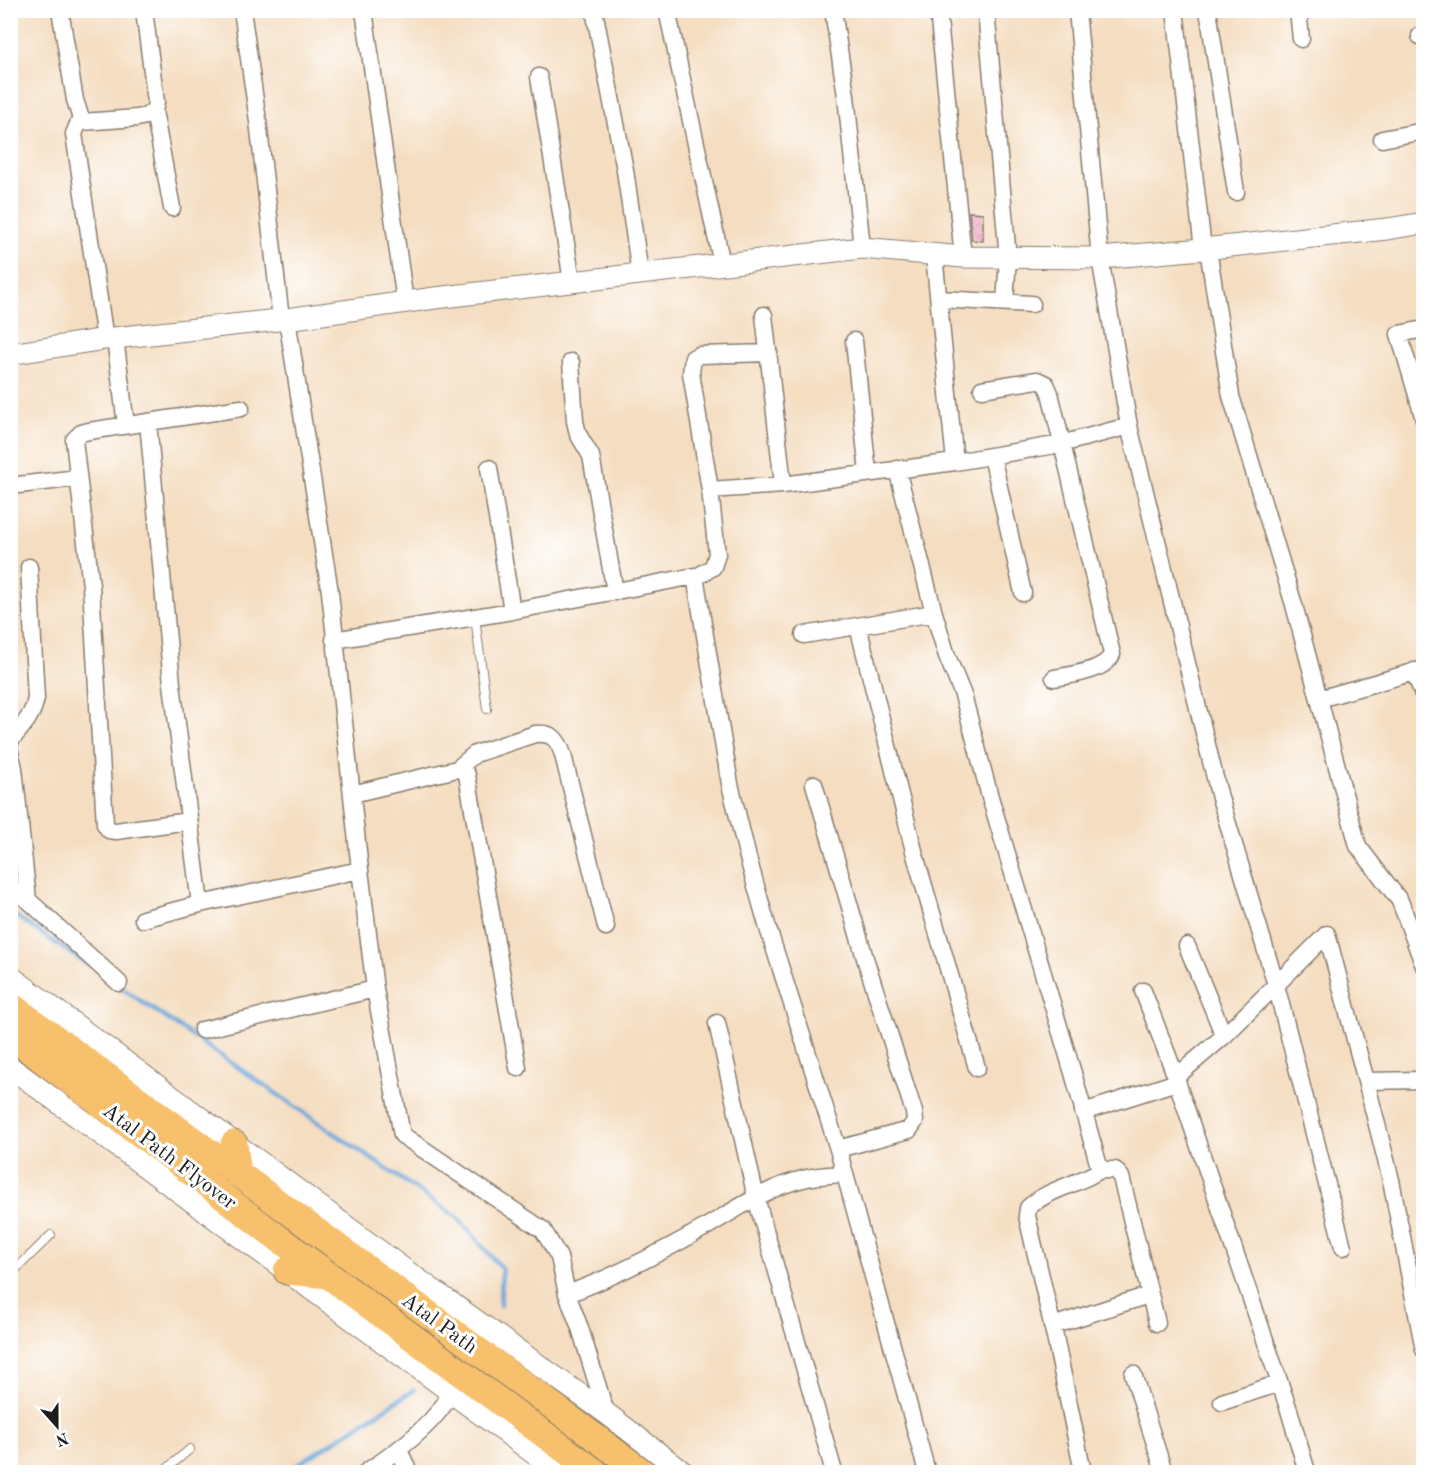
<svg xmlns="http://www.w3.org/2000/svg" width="1434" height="1483" font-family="'Old Standard TT',serif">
  <defs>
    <pattern id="building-cross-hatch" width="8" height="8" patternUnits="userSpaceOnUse" patternTransform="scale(1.5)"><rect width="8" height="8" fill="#f3a4c4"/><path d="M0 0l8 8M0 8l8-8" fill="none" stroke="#d08da8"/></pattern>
  </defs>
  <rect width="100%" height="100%" fill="#fff"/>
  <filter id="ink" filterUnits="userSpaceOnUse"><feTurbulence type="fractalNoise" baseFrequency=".0167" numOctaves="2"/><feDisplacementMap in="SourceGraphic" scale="12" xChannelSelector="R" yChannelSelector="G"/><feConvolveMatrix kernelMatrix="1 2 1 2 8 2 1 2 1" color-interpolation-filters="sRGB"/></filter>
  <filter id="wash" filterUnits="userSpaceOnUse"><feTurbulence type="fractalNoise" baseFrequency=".008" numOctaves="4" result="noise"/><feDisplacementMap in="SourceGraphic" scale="24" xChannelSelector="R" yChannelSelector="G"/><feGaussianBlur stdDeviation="1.35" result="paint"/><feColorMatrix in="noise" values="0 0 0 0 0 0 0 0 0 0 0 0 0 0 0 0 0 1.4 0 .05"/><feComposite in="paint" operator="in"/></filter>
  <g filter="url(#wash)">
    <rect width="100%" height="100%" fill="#f4ddc0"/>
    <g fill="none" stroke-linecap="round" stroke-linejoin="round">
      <path stroke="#68a6da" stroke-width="4.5" d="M 10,912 L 88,965
        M 119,986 L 458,1218 L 502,1269 L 500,1305
        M 286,1472 L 414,1390"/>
    </g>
    <g id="blocks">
      <path fill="url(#building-cross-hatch)" d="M 969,212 L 983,213 L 983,241 L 972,240 Z"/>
    </g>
  </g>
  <g filter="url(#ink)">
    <use href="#blocks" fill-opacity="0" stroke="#887c6e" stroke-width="1.5"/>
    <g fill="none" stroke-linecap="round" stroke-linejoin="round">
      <defs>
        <path id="service" d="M 475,617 L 487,709
          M 10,1275 L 51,1235
          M 163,1472 L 190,1449"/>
        <path id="minor" d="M 60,10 L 75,100 L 82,122
          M 242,10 L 258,121 L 281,319
          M 364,10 L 405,302
          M 594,10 L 625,170 L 640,274
          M 667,10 L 722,264
          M 833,10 L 846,96 L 862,248
          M 938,10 L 963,257
          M 986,10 L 1008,258 L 1005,302
          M 1077,10 L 1100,258 L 1129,426 L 1219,794 L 1276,985 L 1327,934 L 1366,1081 L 1421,1080 L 1424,1088
          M 1175,10 L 1203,249
          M 1208,10 L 1236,192
          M 1298,10 L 1301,39
          M 1420,36 L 1424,35
          M 539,77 L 572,281
          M 154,111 L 172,208
          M 1382,139 L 1424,131
          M 1208,249 L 1231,396 L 1294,605 L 1358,846 L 1400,901 L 1424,966
          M 934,255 L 955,462 L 1061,444 L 1129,426
          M 939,299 L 1032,304
          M 764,315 L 783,485
          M 287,319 L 330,592 L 360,870 L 375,989 L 402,1135 L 543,1230 L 559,1257 L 567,1294 L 580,1328 L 606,1413
          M 1424,329 L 1399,334 L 1424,419
          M 115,338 L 126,425
          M 105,339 L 74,134 L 78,124 L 82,122 L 137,118 L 146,116 L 154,111 L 156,102 L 144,10
          M 854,341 L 868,473
          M 571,362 L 575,421 L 578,434 L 591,456 L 615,592
          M 982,389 L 1037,380 L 1046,384 L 1050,393 L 1112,654 C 1106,671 1070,675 1054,678
          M 148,422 L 172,684 L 200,904
          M 992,456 L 1023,593
          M 489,468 L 512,611
          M 897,469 L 934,613 L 947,656 L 963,695 L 990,797 L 1073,1073 L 1100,1170 C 1078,1185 1047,1189 1028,1208 L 1027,1216 L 1055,1337 L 1083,1472
          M 10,486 L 78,478
          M 710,490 L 691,373 L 693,358 L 699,355 L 769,353
          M 695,576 L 730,784 L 748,858 L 767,925 L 838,1149 L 927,1472
          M 858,626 L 915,855 L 977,1068
          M 804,635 L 934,613
          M 334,640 L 512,611 L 700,575 L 713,567 L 717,554 L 710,490 L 783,485 L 955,462
          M 1414,671 L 1424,697
          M 1319,699 L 1424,669
          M 10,741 C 22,727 33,716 36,698 L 29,567
          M 10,752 L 14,768 L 28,900
          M 457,769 L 475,754 L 535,734 C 552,732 558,739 563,755 L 606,927
          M 814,784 L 865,958 L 914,1112 L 915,1121 L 909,1130 L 838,1149
          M 352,794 L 457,769 L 462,770 L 467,775 L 518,1068
          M 189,821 L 116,831 L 109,830 L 105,824 L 91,586 L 74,440 L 81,433 L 89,431 L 241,408
          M 10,889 L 28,900 L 119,983
          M 143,919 L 200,904 L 360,870
          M 1187,946 L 1224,1036
          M 1143,991 L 1176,1077
          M 717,1023 L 756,1198 L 834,1472
          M 202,1030 L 375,989
          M 1366,1081 L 1391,1180 L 1424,1350
          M 1083,1112 L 1177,1082
          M 1100,1170 L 1115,1170 L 1121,1177 L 1157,1323
          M 567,1294 C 615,1277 660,1253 704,1228 C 735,1210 768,1187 803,1179 C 817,1175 831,1175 845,1174
          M 1052,1326 L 1149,1295
          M 1133,1374 L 1164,1472
          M 1222,1402 L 1280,1383
          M 399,1450 L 409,1472
          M 366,1472 C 394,1454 435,1424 451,1393
          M 1307,1472 L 1289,1410 L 1180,1091 L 1176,1077 L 1224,1036 L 1276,985 L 1343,1247"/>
        <path id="tertiary" d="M 10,354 L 105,339 L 287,319 L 435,298 L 862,248 L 963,257 L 1100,258 L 1203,249 L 1387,229 L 1424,223
          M 10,976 L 405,1270 L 606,1413 L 683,1472
          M 10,1067 L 559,1472"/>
        <path id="primary" d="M 10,1005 L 642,1472
          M 10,1035 L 278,1238 L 595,1472
          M 234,1144 L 238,1174
          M 287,1271 L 329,1275"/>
      </defs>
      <use href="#service" stroke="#887c6e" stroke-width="10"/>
      <use href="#minor" stroke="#887c6e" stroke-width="19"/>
      <use href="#tertiary" stroke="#887c6e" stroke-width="23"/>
      <use href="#primary" stroke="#887c6e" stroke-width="29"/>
      <use href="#service" stroke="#fff" stroke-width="8"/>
      <use href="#minor" stroke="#fff" stroke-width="16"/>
      <use href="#tertiary" stroke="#fff" stroke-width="21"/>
      <use href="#primary" stroke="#f7c06c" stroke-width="27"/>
    </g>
  </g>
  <g text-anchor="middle" stroke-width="6" stroke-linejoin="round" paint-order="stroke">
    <g font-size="21" fill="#1c1c1c" stroke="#fff">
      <text transform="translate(170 1156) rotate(37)" y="7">Atal Path Flyover</text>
      <text transform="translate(440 1323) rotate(36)" y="7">Atal Path</text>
    </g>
  </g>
  <rect width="1434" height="1483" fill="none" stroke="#fff" stroke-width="36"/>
  <g transform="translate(57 1426) rotate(159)" stroke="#ffffff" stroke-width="4.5" paint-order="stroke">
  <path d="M0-4.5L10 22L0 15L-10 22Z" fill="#1c1c1c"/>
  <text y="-9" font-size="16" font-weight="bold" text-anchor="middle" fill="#1c1c1c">N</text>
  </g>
</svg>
